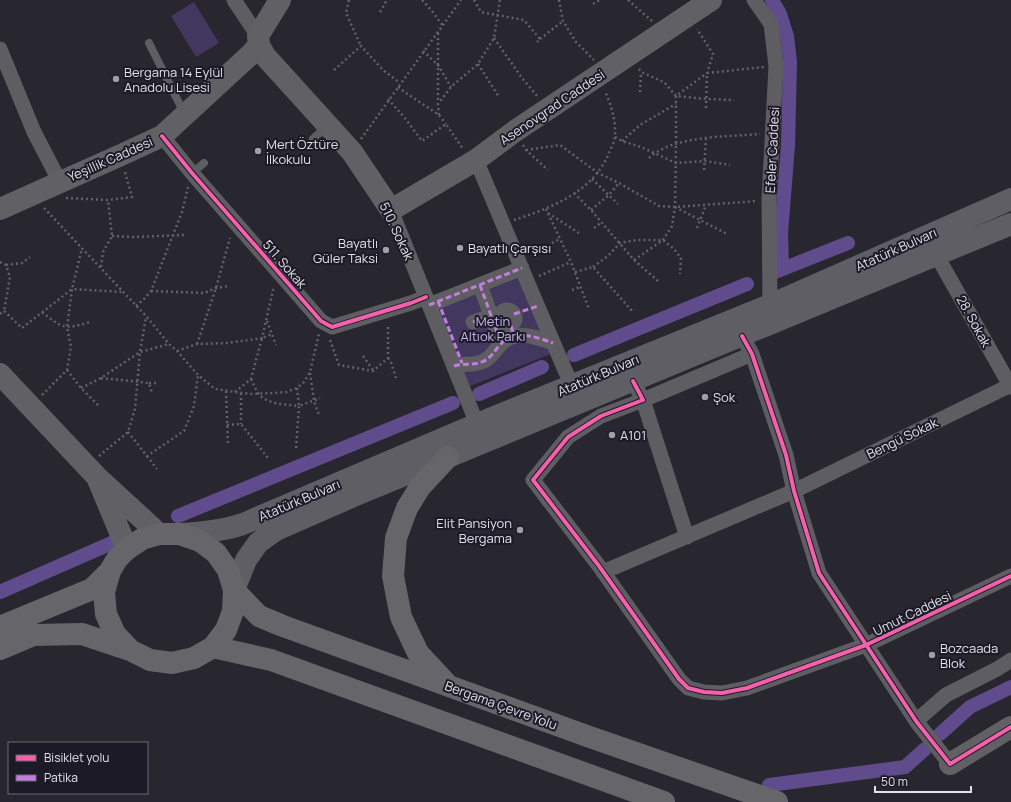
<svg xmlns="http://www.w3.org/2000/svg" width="1011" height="802" font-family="Manrope,sans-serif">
  <rect width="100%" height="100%" fill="#28262e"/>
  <path fill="#42375e" d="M 194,2 L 219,43 L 196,57 L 171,16 Z
    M 522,268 L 556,352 L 463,389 L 429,305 Z"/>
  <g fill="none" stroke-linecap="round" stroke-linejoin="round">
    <path stroke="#604c8d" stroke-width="14" d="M 772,0 L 780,14 L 787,36 L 790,62 L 788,146 L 781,233 L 782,269
      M 775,272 L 848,243
      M 574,355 L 747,284
      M 479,394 L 542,367
      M 178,516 L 453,403
      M 0,592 L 114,542
      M 940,734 L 970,707 L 1011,687
      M 769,785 L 905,767 L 925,749"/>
    <path stroke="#646267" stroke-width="2.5" stroke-dasharray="2 3" stroke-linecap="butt" d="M 349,0 L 346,13 L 361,46
      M 422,0 L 432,11 L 443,26
      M 474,0 L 481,12 L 524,20 L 540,39 L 537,42
      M 559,0 L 563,21 L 576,42 L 594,60
      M 628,0 L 652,21
      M 593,4 L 600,0
      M 380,12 L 387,0
      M 438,33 L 438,103
      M 494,38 L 522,78 L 538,97
      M 540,39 L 563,21
      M 423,51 L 438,65 L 451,87
      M 478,64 L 499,97
      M 639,69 L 641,72 L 664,82 L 676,96 L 706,99 L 734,100
      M 334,70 L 361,46 L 383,70 L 400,83
      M 398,87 L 406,93 L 439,115 L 446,124
      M 640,92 L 641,72
      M 388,99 L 404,117 L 422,141 L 446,124 L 463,149
      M 706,108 L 707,73 L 764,67
      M 439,115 L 438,104 L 451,87 L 478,64 L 494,38 L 500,0
      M 615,137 L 622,141 L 641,147 L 676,163 L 705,161 L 730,165
      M 361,139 L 461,0
      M 622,141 L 640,125 L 676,104
      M 523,145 L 526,150 L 548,170
      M 526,150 L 560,145 L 598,173 L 619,183 L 659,206 L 675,207 L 757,201
      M 649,158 C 674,135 727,137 760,134
      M 704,170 L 706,139
      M 592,179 L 618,204
      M 574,193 L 591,210 L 634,260 L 663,240 L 672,226 L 675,207 L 676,144 L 676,96 L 707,73 L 713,54 L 697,29
      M 66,198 L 108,200 L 132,197 L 125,172
      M 675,207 L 727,234
      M 44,208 L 146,316 L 169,344 L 177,351 L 198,375 L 215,389 L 250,394 L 275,393 L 286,392 L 297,388 L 304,382 L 310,372 L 319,334
      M 546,209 L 571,262 L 589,309
      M 591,210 L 609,195 L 619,183
      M 548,213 L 579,233
      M 514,220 C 551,208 593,192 609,153 C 611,148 615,141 615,136 C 616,120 611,105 605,91
      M 594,228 L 602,222
      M 697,228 L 706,205
      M 112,236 L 133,237 L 185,235
      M 552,243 L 560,239
      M 634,260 L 658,281
      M 0,262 L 6,265 L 10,277 L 4,311
      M 6,265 L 22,263 L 30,257
      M 101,267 L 103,252 L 112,236 L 108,200
      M 593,267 L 608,256 L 620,243 L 637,240 L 663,240 L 674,249 L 681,258 L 680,274
      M 575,272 L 593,267 L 633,312
      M 539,276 L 571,262
      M 572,290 L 580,287
      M 151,291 L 204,293 L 216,288 L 229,286
      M 136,306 L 144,299 L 151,291 L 182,212 L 188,187
      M 42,312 C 62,328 64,330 90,322
      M 0,314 L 4,311 L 22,328 L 72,289 L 82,248
      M 267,321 L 276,345
      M 330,340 L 339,365 L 373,371 L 388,358 L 388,324
      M 197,344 L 216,288 L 230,238
      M 177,351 L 197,344 L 228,343 L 262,338 L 274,286
      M 363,356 L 373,370
      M 388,358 L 391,362 L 396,378
      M 67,370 L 81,388 L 99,406
      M 310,373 L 314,401 L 319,415
      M 101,378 L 149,383 L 152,393
      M 251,379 C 253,383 255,388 258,393 C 267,405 285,404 299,406 L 296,449
      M 149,383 L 156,383
      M 81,388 L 101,378 L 140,352 L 169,344
      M 297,388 L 299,406 L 320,398
      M 226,391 L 228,445
      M 235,392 L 251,379 L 262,338 L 272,334
      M 241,393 L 241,424
      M 42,395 L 67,370 L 71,347 L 67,327 L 72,289 L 122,292
      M 227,425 L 241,424 L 268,458
      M 128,432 L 147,456 L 184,431 L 194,406 L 198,375
      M 99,456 L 128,432 L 135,409 L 140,352 L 146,317
      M 147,456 L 157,469"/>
    <path stroke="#5e5d61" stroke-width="8" d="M 149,43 L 184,113
      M 313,139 L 327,126
      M 192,173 L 204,163"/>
    <path stroke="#5e5d61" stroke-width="15" d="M 234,0 L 258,36
      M 754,0 L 771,24 L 776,66 L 769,200 L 770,305
      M 0,49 L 34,132 L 60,182
      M 162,136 L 192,173 L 321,321 L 332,327 L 411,303 L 426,297
      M 476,160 C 508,235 539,311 572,386
      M 391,210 L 477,424
      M 937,256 L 1011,387
      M 480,285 L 501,343
      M 429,305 L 522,268
      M499 318a8 8 0 1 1 16 0a8 8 0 1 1-16 0Z
      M 473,322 L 491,316
      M 742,336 L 752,354 L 786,455 L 794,491 L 819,573 L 916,721 L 950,764
      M 454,366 C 464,363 474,366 484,361 C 491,358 495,350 501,344 C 514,329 537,337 553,343
      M 633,381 L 643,400 L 601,416 L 568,437 L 533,480 L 599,566 L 679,679 L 688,688 L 704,692 L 722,693 L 747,688 L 866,645 L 1011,576
      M 687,537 L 643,400 L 752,354
      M 603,572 L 794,491 L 1011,385
      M 916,721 L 946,695 L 997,669 L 1011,660"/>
    <path stroke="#616065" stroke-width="22" d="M 259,45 L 265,56 L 352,152 L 391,210 L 476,160 L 515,131 L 711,0
      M 0,209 L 121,155 L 162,136 L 251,54 L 259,45 L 258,36 L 280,0
      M 0,374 L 97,477
      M 127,549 L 97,477 L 159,534
      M 950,764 L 1011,727"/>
    <path stroke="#5f5e64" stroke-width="22" d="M 180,534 C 202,533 222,531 243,524 L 477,424 L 770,305 L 1011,199
      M 234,590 L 246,560 L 258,543 L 266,537 L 276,530 L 356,495 L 1011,224"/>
    <path stroke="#66656a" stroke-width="22" d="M 110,571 L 104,592 L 106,614 L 115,634 L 130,650
      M 234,590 L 259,616 L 283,626 L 587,736 L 777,802
      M 0,627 L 92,589 L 110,571 L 117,559 L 127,549 L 142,539 L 159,534 L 180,534 L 200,541 L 216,553 L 228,570 L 234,590 L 233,611 L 226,630 L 213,647 L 194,658 L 172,663 L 150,660 L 130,650 L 82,634 L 33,635 L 0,649
      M 213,647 L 271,660 L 664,802
      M 446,683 L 418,653 L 401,617 L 393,576 L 396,538 L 407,508 L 420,487 L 448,457"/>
    <path stroke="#c07fdc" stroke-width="3" stroke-dasharray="6 3" stroke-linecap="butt" d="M 480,285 L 501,343
      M 438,301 L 462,363
      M 429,305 L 522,268
      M 514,314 L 538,306
      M 473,322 L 491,316
      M 511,326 L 514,336
      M 454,366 C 464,363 474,366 484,361 C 491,358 495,350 501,344 C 514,329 537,337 553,343"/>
    <defs>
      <path id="cycleway" d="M 162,136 L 192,173 L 321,321 L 332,327 L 411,303 L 426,297
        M 742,336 L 752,354 L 786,455 L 794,491 L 819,573 L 916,721 L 950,764 L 1011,727
        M 633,381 L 643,400 L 601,416 L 568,437 L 533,480 L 599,566 L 679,679 L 688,688 L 704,692 L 722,693 L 747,688 L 866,645 L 1011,576"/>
    </defs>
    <use href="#cycleway" stroke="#1d1a28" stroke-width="6"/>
    <use href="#cycleway" stroke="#f560ab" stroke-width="4"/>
  </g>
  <g fill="#a19fa8" stroke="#1d1a28" stroke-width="1.5">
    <circle cx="116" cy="79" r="4"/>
    <circle cx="258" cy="151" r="4"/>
    <circle cx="460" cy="248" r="4"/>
    <circle cx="386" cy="250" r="4"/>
    <circle cx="705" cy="397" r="4"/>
    <circle cx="612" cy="435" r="4"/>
    <circle cx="520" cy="530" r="4"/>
    <circle cx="932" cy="655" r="4"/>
  </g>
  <g text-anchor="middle" stroke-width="4" stroke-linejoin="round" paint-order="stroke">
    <g font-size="13" fill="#e2e0e9" stroke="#1d1a28" text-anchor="start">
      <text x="124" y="77">Bergama 14 Eylül<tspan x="124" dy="15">Anadolu Lisesi</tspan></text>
      <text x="266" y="149">Mert Öztüre<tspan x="266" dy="15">İlkokulu</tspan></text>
      <text x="378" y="248" text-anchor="end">Bayatlı<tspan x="378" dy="15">Güler Taksi</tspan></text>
      <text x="468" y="253">Bayatlı Çarşısı</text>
      <text x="713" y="402">Şok</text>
      <text x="620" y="440">A101</text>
      <text x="512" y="528" text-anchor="end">Elit Pansiyon<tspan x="512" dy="15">Bergama</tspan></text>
      <text x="940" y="653">Bozcaada<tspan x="940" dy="15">Blok</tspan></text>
    </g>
    <g font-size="13" fill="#e2e0e9" stroke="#1d1a28">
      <text transform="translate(552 107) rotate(-34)" y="5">Asenovgrad Caddesi</text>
      <text transform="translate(772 150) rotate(-87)" y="5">Efeler Caddesi</text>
      <text transform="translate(110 159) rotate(-24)" y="5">Yeşillik Caddesi</text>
      <text transform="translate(397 231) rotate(65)" y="5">510. Sokak</text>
      <text transform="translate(896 249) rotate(-24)" y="5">Atatürk Bulvarı</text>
      <text transform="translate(285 264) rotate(49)" y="5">511. Sokak</text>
      <text transform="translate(974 321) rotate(61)" y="5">28. Sokak</text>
      <text transform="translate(598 375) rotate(-23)" y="5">Atatürk Bulvarı</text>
      <text transform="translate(902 438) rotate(-26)" y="5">Bengü Sokak</text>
      <text transform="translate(299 500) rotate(-23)" y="5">Atatürk Bulvarı</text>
      <text transform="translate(912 613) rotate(-26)" y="5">Umut Caddesi</text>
      <text transform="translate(501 705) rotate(20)" y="5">Bergama Çevre Yolu</text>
    </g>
    <g font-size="13" fill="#c8b9f5" stroke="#1d1a28">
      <text x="493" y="326">Metin<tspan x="493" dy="15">Altıok Parkı</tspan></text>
    </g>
  </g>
  <rect x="8" y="742" width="140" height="52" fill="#1d1a28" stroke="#6c6975"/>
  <rect x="16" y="755" width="20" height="6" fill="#f560ab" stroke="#6c6975"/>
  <text x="44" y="762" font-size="12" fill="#e2e0e9">Bisiklet yolu</text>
  <rect x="16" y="775" width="20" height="6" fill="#c07fdc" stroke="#6c6975"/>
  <text x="44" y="782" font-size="12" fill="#e2e0e9">Patika</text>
  <path d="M875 786v6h96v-6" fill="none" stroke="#e2e0e9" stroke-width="2"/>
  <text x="881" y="786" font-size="12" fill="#e2e0e9" stroke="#1d1a28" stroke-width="3" paint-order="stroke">50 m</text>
</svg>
